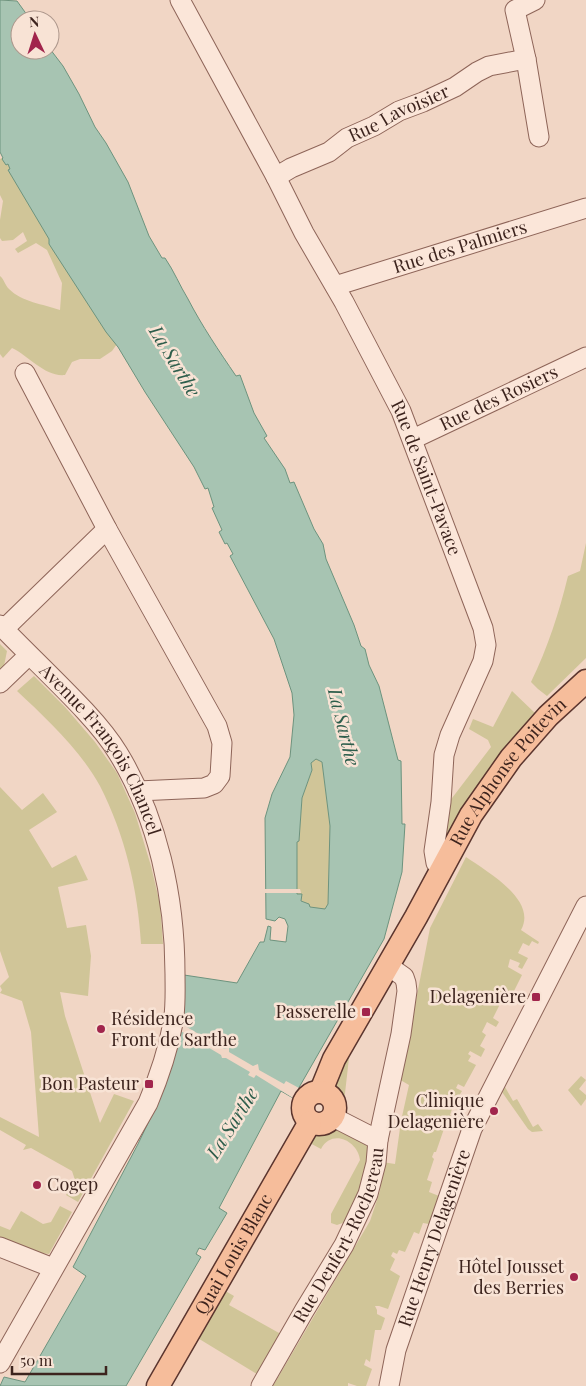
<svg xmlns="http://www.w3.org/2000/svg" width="586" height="1386" font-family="'Playfair Display',serif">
  <rect width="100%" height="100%" fill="#f1d6c5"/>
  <path fill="#d0c598" d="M 7,155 L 122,337 L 112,351 L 100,359 L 80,359 L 72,362 L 65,375 C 45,377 29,356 12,348 L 3,358 L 0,354 L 0,276 C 4,279 5,285 9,289 C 22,302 43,304 60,310 L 62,283 L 47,250 L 36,243 L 18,253 L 15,249 L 27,241 L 23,232 L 13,240 L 2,241 L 0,238 L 0,220 L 3,201 L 0,195 L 0,159 Z
    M 586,543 L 586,658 L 547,696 L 538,689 L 531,682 C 548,647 559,613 568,576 L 580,571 Z
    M 0,644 L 7,651 L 4,666 L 0,670 Z
    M 34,676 L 65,707 L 95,742 L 117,773 L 135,813 L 151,866 L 160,904 L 163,944 L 141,944 C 138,890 125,835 100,786 C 81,751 46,718 17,691 Z
    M 512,691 L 536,714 L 443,845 L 449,802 L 491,747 L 488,740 L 469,729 L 473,719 L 493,727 Z
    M 316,759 L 322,762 L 330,826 L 328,904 L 325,909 C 313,911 303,905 297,894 L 297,841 L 299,841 L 302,798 L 312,770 L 311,763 Z
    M 0,787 L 22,810 L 43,793 L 57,812 L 29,830 L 52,868 L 76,855 L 88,880 L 58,887 L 67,928 L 86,925 L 91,956 L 88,996 L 60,992 L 65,1016 L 100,1123 L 114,1094 L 134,1101 L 78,1202 L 66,1195 L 75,1180 L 72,1171 L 31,1148 L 23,1150 L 26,1145 L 0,1130 L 0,1117 L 39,1137 L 31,1032 L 22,1001 L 0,993 L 2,990 L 0,986 L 9,977 L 0,951 Z
    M 466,857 C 486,871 538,900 521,930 L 539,942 L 538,944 L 532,941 L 529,946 L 523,943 L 518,953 L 528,958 L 522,969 L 518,967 L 520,963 L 510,959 L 508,967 L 522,975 L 512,995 L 503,992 L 502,994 L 510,999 L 508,1003 L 502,1000 L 493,1018 L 499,1022 L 496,1027 L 487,1022 L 482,1032 L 486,1035 L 480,1046 L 485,1049 L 481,1057 L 470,1051 L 468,1054 L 471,1056 L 468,1061 L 476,1065 L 464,1087 L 458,1084 L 456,1088 L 462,1091 L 459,1096 L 456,1095 L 455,1096 L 458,1098 L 453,1106 L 450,1115 L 455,1119 L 453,1125 L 446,1123 L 436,1152 L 434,1152 L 432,1157 L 434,1159 L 427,1180 L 432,1182 L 429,1192 L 439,1196 L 429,1224 L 423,1223 L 419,1234 L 414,1232 L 405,1252 L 399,1250 L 397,1254 L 393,1252 L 391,1256 L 395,1259 L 390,1270 L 400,1276 L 388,1309 L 379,1306 L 375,1306 L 377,1310 L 377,1314 L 385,1318 L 381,1330 L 375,1330 L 370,1362 L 366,1359 L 364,1365 L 372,1369 L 366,1386 L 357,1386 L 348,1383 L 348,1386 L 273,1386 L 370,1221 L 380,1191 L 382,1162 L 395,1164 L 401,1121 L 409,1085 L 397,1078 L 416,1000 L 430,928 Z
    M 350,1049 L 343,1111 L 340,1100 L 333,1089 Z
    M 581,1076 L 586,1080 L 579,1089 L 586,1095 L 586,1099 L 581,1106 L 568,1090 Z
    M 505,1087 L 513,1101 L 517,1099 L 533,1127 L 538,1124 L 543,1131 L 532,1132 L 528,1129 L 502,1092 Z
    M 331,1126 C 341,1131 354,1135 363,1141 C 380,1155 354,1204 348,1221 L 337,1225 L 331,1223 L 331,1214 L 360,1160 C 358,1141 332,1128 321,1149 L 308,1142 L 317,1130 Z
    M 60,1206 L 72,1212 L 49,1254 L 41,1253 L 0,1237 L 0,1226 L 10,1230 L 21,1211 L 43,1224 L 51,1222 Z
    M 222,1289 L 234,1296 L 229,1305 L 288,1338 L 265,1379 L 196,1337 Z"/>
  <path fill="#a7c4b2" stroke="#6d937e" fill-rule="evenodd" d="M 0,0 L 17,1 L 30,19 L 31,18 L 32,20 L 20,20 L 20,50 L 50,50 L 50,49 L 63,66 L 79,94 L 95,127 L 106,143 L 128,182 L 149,236 L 162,258 L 165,258 C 174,271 180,286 188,299 C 202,326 219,351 236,376 L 240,375 L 254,413 L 267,436 L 264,438 L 285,469 L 290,483 L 294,482 L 314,529 L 323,544 L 326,559 L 354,625 L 361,646 L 365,649 L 369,665 L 379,686 L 398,760 L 401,761 L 402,824 L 405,824 L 402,872 L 384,939 L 293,1098 L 281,1091 L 219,1208 L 227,1213 L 205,1250 L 199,1248 L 196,1254 L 201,1257 L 126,1386 L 0,1386 L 4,1377 L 25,1382 L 86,1276 L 73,1267 L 138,1144 L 158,1102 L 184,975 L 237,983 L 260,942 L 264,942 L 268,926 L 271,927 L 270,940 L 286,942 L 288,926 L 285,919 L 279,917 L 275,921 L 266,919 L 265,818 L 272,794 L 290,757 L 294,715 L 292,693 L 274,639 L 230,556 L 233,554 L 227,543 L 225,544 L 219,532 L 222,530 L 212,508 L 214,507 L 208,488 L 205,489 L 194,467 L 145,392 L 118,347 L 106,332 L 49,244 L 49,239 L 8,170 L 10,169 L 8,164 L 6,165 L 2,159 L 3,158 L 0,152 ZM 316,759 L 322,762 L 330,826 L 328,904 L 325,909 L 310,907 L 309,904 L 301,901 L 302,894 L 297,894 L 297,842 L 299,841 L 302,798 L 312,770 L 311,763 Z"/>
  <path fill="#f1d6c5" d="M 263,889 L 300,889 L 301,893 L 263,893 Z
    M 180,1023 L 224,1049 L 229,1048 L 229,1052 L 253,1066 L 258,1064 L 259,1070 L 284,1084 L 286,1081 L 299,1088 L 293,1098 L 256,1075 L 254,1078 L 248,1075 L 250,1072 L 226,1058 L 222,1058 L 221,1055 L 179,1030 Z"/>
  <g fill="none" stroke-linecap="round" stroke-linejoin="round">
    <defs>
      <g id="minor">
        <path id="s1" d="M 180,0 L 276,177 L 304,233 L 344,302 L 401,411 L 483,628 L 486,645 L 483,661 L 450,735 L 444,755 L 441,802 L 434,851 L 436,863 L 441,869"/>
        <path d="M 535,0 L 515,10 L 526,59 L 539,137"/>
        <path id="s2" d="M 276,177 L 291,168 L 329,152 L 347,138 L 374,126 L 399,111 L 423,102 L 455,87 L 477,72 L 489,66 L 526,59"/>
        <path id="s3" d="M 335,286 L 586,208"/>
        <path d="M 25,373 L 107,529 L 217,726 L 222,743 L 220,776 L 214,784 L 204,788 L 138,791"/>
        <path id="s4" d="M 413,439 L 586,357"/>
        <path id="s5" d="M 0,625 C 28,654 58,682 85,711 C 97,724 109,738 118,753 C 158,818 175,898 175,974 C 175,990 176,1007 173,1023 C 168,1050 159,1077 148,1103 L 0,1363"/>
        <path d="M 4,629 L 107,529"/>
        <path d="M 0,683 L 29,655"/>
        <path d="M 333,1117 L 378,1140"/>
        <path d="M 0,1247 L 53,1268"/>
        <path id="s6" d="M 261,1386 L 304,1311 L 344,1245 L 368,1194 L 376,1163 L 378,1140 L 401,1034 L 407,991 L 406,983 L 404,977 L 387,965"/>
        <path id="s7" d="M 389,1386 L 396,1350 L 472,1129 L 586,906"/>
      </g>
      <g id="major">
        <path id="s8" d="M 321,1091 L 334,1059 L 416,917 L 471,815 L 511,758 L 548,716 L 586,681"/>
        <circle cx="319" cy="1108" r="16"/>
        <path id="s9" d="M 158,1386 L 310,1122"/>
      </g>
    </defs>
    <use href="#minor" stroke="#8e6559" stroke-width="21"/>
    <use href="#major" stroke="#5b352e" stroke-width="25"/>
    <use href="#minor" stroke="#fbe6d9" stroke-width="19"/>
    <use href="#major" stroke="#f6bd9b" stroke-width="22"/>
  </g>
  <g fill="#a1254c" stroke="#f8e3d5" stroke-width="2">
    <rect x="531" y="992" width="10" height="10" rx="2.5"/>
    <rect x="361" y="1007" width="10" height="10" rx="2.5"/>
    <circle cx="101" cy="1029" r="5"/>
    <rect x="144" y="1079" width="10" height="10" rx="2.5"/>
    <circle cx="494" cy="1111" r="5"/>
    <circle cx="37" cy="1185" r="5"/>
    <circle cx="574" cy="1277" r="5"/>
  </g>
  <g text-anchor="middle" stroke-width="5" stroke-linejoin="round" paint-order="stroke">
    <g font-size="18" fill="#3d241e" stroke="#f8e3d5">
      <text dy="6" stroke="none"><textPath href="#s2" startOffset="139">Rue Lavoisier</textPath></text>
      <text dy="6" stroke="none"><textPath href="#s3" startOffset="131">Rue des Palmiers</textPath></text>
      <text dy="6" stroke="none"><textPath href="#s4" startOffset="95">Rue des Rosiers</textPath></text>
      <text dy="6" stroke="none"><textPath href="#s1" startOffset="538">Rue de Saint-Pavace</textPath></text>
      <text dy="6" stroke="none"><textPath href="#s5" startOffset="162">Avenue François Chancel</textPath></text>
      <text dy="6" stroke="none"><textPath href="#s8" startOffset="371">Rue Alphonse Poitevin</textPath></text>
      <text dy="6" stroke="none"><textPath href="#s6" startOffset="171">Rue Denfert-Rochereau</textPath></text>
      <text dy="6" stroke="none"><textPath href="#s7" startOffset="155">Rue Henry Delagenière</textPath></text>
      <text dy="6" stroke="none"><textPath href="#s9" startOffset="152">Quai Louis Blanc</textPath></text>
    </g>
    <g font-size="18" fill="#3d241e" stroke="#f8e3d5" text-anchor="end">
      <text x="526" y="1003">Delagenière</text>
      <text x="356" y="1018">Passerelle</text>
      <text x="111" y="1025" text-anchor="start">Résidence<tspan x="111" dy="21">Front de Sarthe</tspan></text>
      <text x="139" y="1090">Bon Pasteur</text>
      <text x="484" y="1107">Clinique<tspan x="484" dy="21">Delagenière</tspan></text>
      <text x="47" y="1191" text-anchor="start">Cogep</text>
      <text x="564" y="1273">Hôtel Jousset<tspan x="564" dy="21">des Berries</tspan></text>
    </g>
    <g font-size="19" font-style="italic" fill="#2d5d4b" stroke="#f8e3d5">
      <text transform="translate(175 361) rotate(59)" y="7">La Sarthe</text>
      <text transform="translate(344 727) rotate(76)" y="7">La Sarthe</text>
      <text transform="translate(232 1123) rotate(-58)" y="7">La Sarthe</text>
    </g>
  </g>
  <g transform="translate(35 35) rotate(356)"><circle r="24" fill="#f8e3d5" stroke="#ad978c"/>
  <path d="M0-4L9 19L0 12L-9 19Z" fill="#a1254c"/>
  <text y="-8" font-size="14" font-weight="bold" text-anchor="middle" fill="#3d241e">N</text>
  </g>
  <path d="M12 1366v8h94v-8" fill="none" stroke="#3d241e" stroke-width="2.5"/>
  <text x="20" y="1366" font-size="15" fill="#3d241e" stroke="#f8e3d5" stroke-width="4" paint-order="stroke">50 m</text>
</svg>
